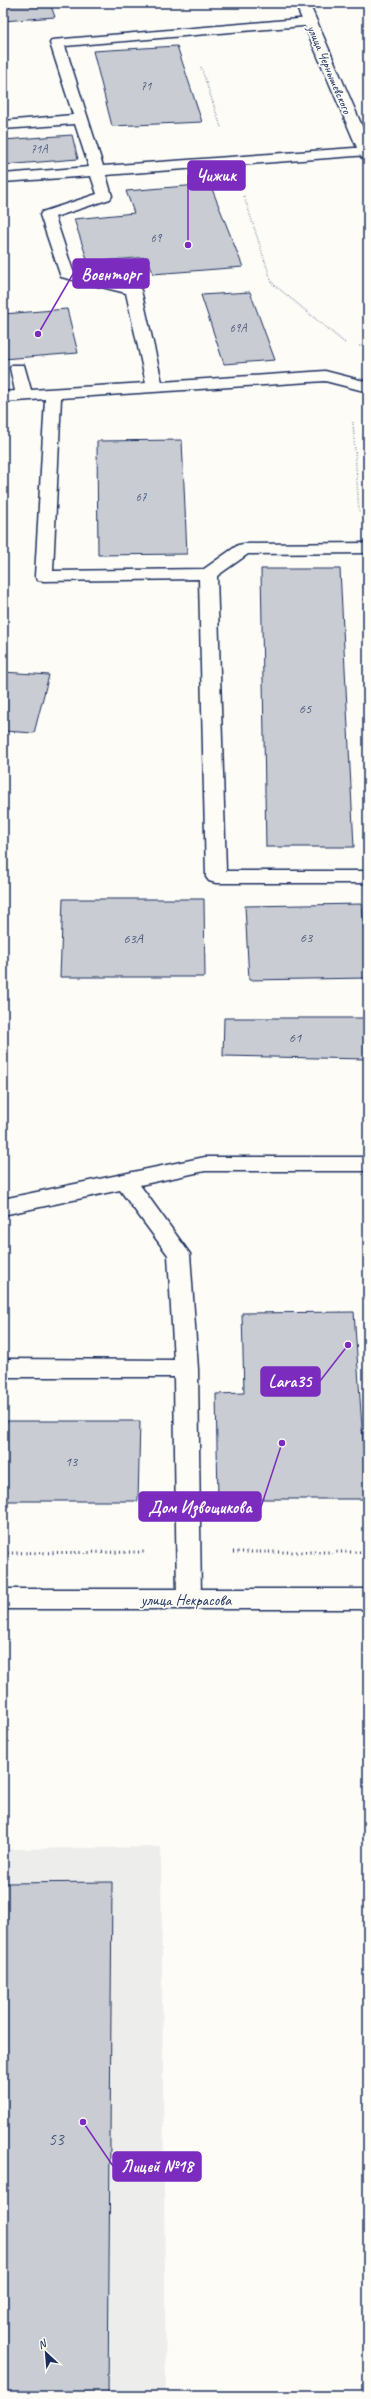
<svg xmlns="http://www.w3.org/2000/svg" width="371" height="2399" font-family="Caveat,sans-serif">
  <rect width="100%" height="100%" fill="#fdfcf7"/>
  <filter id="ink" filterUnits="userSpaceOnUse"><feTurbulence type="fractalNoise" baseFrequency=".025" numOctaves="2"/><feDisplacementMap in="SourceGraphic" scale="8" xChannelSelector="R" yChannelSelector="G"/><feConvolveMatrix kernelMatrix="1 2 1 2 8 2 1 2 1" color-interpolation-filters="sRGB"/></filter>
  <g filter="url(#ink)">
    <path fill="#edeeec" d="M 161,1847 L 166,2396 L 3,2396 L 3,1849 Z"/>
    <path fill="#c9ccd3" stroke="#1b2f5e" d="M 3,3 L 50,3 L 55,17 L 3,21 Z
      M 177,46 L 202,122 L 112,126 L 93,51 Z
      M 72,135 L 78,159 L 3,165 L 3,140 Z
      M 210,184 L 243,267 L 153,274 L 148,257 L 88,262 L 74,219 L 134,213 L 126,191 Z
      M 250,292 L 275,360 L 224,364 L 201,295 Z
      M 67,309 L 78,353 L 3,359 L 3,314 Z
      M 182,440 L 187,554 L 98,555 L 97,441 Z
      M 261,569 L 340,569 L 354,847 L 266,847 Z
      M 3,672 L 49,675 L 34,733 L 3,731 Z
      M 63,899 L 204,899 L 205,977 L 60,977 Z
      M 362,904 L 368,978 L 249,980 L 245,906 Z
      M 224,1018 L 366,1018 L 366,1059 L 223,1056 Z
      M 354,1312 L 367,1499 L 218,1499 L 216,1394 L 244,1393 L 242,1313 Z
      M 3,1421 L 140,1421 L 138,1501 L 3,1501 Z
      M 112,1882 L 108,2396 L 3,2396 L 3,1883 Z"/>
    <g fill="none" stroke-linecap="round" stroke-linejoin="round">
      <defs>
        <path id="lane" d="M 310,18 L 315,19 L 317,22 L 315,25 L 65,46 L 103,166 L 368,147 L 368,155 L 106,175 L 112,196 L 110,199 L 55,217 L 73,271 L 138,287 L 141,290 L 162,382 L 325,371 L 368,382 L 368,392 L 325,381 L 61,398 L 53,571 L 204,569 L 238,545 L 244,544 L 368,543 L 368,553 L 248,554 L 217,576 L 226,871 L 368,871 L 368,883 L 216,883 L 209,881 L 206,877 L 199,579 L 44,581 L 38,580 L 35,576 L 45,399 L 3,402 L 3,392 L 15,391 L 10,368 L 12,365 L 24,365 L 31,390 L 146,383 L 126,293 L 61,277 L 40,215 L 42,212 L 97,194 L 91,176 L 3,182 L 3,174 L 89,167 L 75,124 L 3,129 L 3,121 L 73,115 L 50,43 L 52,40 Z
          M 205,1157 L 368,1157 L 368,1171 L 205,1171 L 140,1185 L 190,1254 L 198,1369 L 201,1599 L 198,1606 L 189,1609 L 180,1606 L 177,1599 L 174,1377 L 3,1377 L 3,1359 L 174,1360 L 168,1255 L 120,1190 L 3,1215 L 3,1199 Z"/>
        <path id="street" d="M 3,1589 L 368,1589 L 368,1609 L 3,1609 Z"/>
        <path id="secondary" d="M 295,3 L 309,3 L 368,140 L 368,161 L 361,157 Z"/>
      </defs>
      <use href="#lane" stroke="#1b2f5e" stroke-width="3"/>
      <use href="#street" stroke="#1b2f5e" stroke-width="3"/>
      <use href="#secondary" stroke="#1b2f5e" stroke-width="3"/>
      <path stroke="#1b2f5e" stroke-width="1.5" stroke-dasharray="0.5 2" stroke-linecap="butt" d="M 201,67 L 221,127
        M 244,196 L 272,283 L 345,343
        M 359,346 L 368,346
        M 353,422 L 359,512
        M 364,585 L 364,588"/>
      <path stroke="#1b2f5e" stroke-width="2.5" stroke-dasharray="1 3" stroke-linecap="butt" d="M 364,587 L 368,649"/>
      <path stroke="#1b2f5e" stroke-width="3" stroke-dasharray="1 3.5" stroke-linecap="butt" d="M 233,1552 L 368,1552
        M 3,1553 L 146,1552"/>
      <use href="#lane" fill="#fdfcf7" fill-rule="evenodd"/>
      <use href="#street" fill="#fdfcf7" fill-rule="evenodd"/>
      <use href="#secondary" fill="#fdfcf7" fill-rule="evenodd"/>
    </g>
  </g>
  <g text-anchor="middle" stroke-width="3.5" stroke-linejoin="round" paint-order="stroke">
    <g font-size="12" fill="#46567b">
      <text x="146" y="90">71</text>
      <text x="39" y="153">71А</text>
      <text x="156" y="242">69</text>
      <text x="238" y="332">69А</text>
      <text x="141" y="501">67</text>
    </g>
    <g font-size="13" fill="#1b2f5e" stroke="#fdfcf7">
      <text transform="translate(330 69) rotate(67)" y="5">улица Чернышевского</text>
    </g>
    <g font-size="14" fill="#46567b">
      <text x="305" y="713">65</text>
      <text x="306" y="942">63</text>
      <text x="133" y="943">63А</text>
      <text x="295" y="1042">61</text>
      <text x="71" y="1466">13</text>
    </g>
    <g font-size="16" fill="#1b2f5e" stroke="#fdfcf7">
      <text x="186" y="1605">улица Некрасова</text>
    </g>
    <g font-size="17" fill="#46567b">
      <text x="56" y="2145">53</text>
    </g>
  </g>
  <path fill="none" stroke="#7b2cbf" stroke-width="1.5" d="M188 245L188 175M38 334L73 274M348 1345L320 1381M282 1443L261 1507M83 2122L113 2166"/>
  <g fill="#7b2cbf" stroke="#fdfcf7" stroke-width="1.5">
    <circle cx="188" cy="245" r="4"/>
    <circle cx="38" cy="334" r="4"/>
    <circle cx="348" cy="1345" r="4"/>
    <circle cx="282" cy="1443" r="4"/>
    <circle cx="83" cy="2122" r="4"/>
  </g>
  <g fill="#7b2cbf" stroke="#7b2cbf" stroke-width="1.5">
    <rect x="188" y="161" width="57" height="29" rx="4"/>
    <rect x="73" y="259" width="76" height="29" rx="4"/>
    <rect x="261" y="1367" width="59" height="29" rx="4"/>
    <rect x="139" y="1492" width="122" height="29" rx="4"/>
    <rect x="113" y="2152" width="88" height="29" rx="4"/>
  </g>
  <g font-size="17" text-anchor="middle" font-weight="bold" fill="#fff">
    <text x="216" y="181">Чижик</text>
    <text x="111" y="280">Военторг</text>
    <text x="290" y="1387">Lara35</text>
    <text x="200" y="1513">Дом Извощикова</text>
    <text x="157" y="2172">Лицей №18</text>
  </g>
  <rect width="371" height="2399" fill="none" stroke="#fdfcf7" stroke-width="16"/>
  <rect x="8" y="8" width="355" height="2383" fill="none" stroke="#1b2f5e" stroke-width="1.5" filter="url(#ink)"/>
  <g transform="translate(46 2353) rotate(334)" stroke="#fdfcf7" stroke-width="3" paint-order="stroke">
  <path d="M0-3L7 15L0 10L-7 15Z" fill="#1b2f5e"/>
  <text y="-6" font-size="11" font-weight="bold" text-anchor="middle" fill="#1b2f5e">N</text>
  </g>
</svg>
